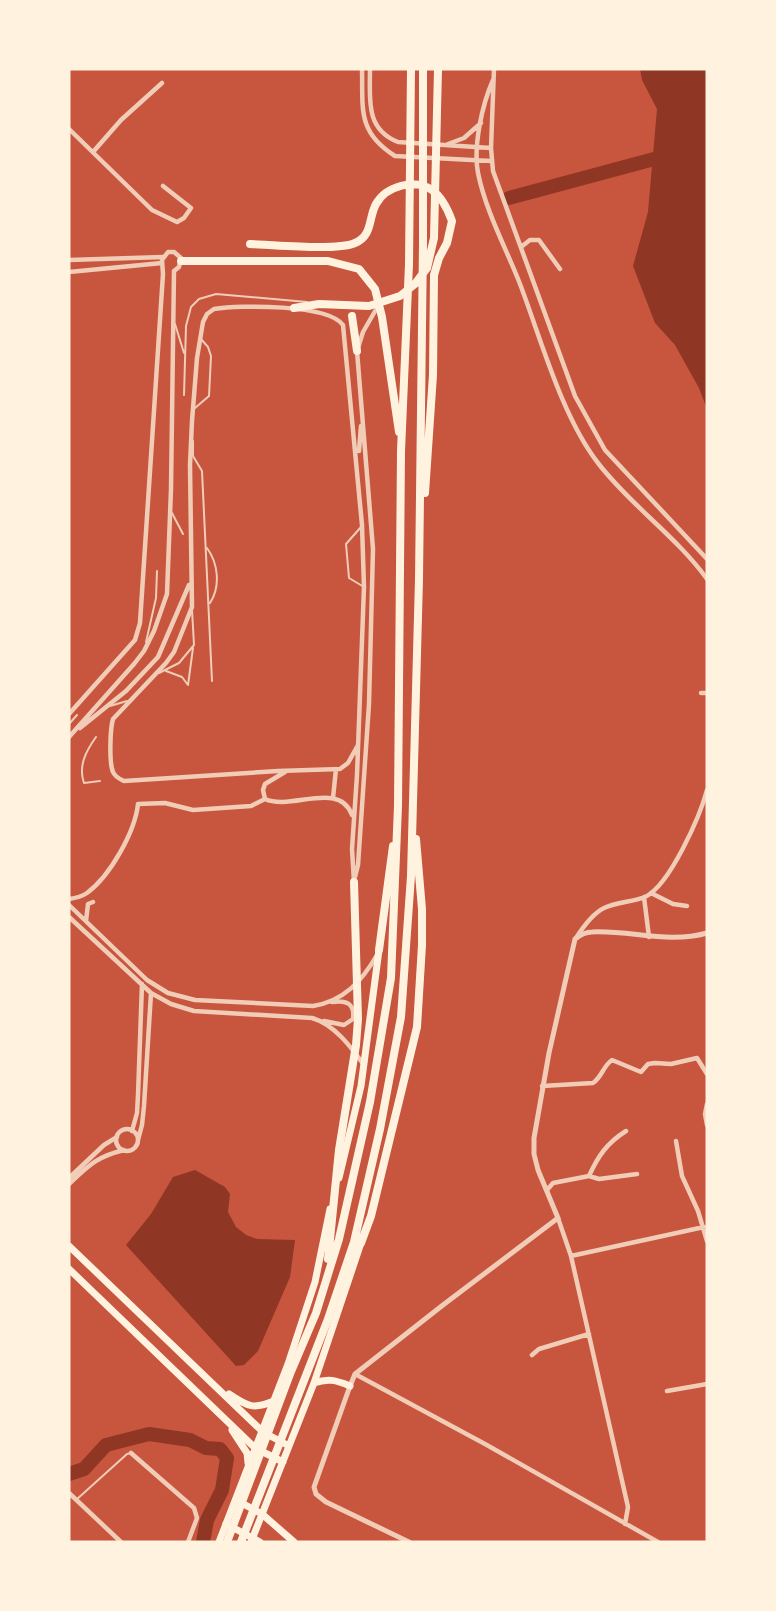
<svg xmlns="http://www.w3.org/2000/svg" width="776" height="1611" font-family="'Noto Sans',sans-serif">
  <rect width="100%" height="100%" fill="#c8553d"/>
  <path fill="#8f3625" d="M 640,69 L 707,69 L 707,409 L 699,388 L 675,345 L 655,323 L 633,266 L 648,212 L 657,109 L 642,80 Z
    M 195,1170 L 225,1187 L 230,1194 L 228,1212 L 236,1227 L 246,1235 L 257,1239 L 295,1240 L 290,1277 L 258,1351 L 244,1365 L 236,1366 L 126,1245 L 151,1214 L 173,1177 Z"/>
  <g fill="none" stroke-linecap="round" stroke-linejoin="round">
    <path stroke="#8f3625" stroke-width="14" d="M 509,198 L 669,155
      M 69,1474 L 84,1469 L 106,1445 L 149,1434 L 190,1440 L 206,1448 L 220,1449 L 227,1458 L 222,1490 L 207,1520 L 203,1542"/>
    <path stroke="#f1ccb7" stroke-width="2" d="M 175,324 L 184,353
      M 184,395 L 186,326 L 191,307 L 199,299 L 216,294 L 307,302
      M 195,408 L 209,396 L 211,356 L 208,347 L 201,339
      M 193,441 L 193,456 L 202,471 L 212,681
      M 172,513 L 183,534
      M 361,527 L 346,544 L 349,578 L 364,587
      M 207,548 C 218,563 221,586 210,603
      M 146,642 L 156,598 L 157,571
      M 166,671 L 182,677 L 188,685
      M 159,673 L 179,663 L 194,645 L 192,610
      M 188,685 L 193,648
      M 110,706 L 127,701
      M 69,724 L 77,715
      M 96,737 C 86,751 78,766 84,783 L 100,781
      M 76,1500 L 127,1454 L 131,1453"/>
    <path stroke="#f1ccb7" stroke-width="4.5" d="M 362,69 C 363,109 357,132 395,156 L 491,161
      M 370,69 C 370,99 365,129 398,142 L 491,148
      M 494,69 L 491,148 L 493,171 L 575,396 L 605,450 L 707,559
      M 493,80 C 482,105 473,146 478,173 C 486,212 506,248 520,284 C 541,339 562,417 598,463 C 630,505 676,536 707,579
      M 69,129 L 152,210 L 177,222 L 184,218 L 191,208 L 163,186
      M 448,144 L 464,138 L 481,123
      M 93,152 L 121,120 L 162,83
      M 521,247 L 530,240 L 539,240 L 560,269
      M 69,260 L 163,257
      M 69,272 L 162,263
      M 359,451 L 361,426
      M 701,693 L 707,693
      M 69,714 L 135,640 L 140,623 L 163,274 L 162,260 L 168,252 L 174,252 L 181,258 L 179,267 L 174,271
      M 80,728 L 126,691 L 158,657 L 189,585
      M 69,737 L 134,664 L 144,651 L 154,631 L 167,594 L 171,489 L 174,271
      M 333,798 L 336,769
      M 265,799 C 291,811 339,780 352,815
      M 265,799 L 263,790 L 265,784 L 285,772
      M 355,877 L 358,865 L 369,704 L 373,549 L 357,351 L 363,332 L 378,306
      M 354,882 L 352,849 L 357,775 L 364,587 L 362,525 L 343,325 C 328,304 240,305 214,309 L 207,314 L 203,322 L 197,358 L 192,421 L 190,465 L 192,607 L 174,652 L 166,663 L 113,719 C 110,729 109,763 113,772 C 115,777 120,779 124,781 L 278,771 L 340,769 L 348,763 L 358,745
      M 651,893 L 673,904 L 687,906
      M 644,897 L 649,937
      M 69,899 C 76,898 81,897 87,893 C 110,876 135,832 138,804 L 165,803 L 193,810 L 251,806 L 265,799
      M 69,905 L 147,980 L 168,993 L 195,1000 L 313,1006 C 344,1001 362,981 377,955
      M 69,917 L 151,993 L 171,1004 L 194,1011 L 312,1018 C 334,1024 351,1047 364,1065
      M 86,921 L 88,904 L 93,902
      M 576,938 C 583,927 592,914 604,908 C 617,902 632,902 645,897 C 670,885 700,816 707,790
      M 324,1021 L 344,1025 L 353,1019 C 355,1003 346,1000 332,1002
      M 542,1086 L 593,1083 C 602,1077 603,1066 612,1060 L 641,1072 L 648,1064 L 655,1063 L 671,1064 L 697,1058 L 707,1074
      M 707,1104 L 705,1114 L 707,1125
      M116 1140a11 11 0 1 1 22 0a11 11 0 1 1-22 0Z
      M 132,1131 L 137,1113 L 138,1095 L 142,984
      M 138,1140 L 142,1125 L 144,1106 L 151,993
      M 676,1141 L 682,1176 L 698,1211 L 707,1241
      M 589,1176 L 599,1179 L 637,1174
      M 69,1178 L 104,1145 L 117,1137
      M 69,1184 C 89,1165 96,1157 124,1150
      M 547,1190 L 553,1183 L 589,1176 C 598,1156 607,1143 626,1131
      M 558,1218 L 571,1256 L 628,1507 L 625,1524
      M 571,1256 L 704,1227
      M 532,1355 L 539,1349 L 589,1334
      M 355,1374 L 485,1444 L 658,1542
      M 667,1391 L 707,1384
      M 131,1453 L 194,1508 L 197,1518 L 188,1542
      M 69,1493 L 121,1542"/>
    <path stroke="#f1ccb7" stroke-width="5" d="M 409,1542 L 326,1502 L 316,1494 L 314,1487 L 350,1386 L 355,1374 L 443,1305 L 558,1218 L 538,1170 L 534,1154 L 534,1138 L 549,1053 L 575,939 C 580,935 585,932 592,932 C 631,930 668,944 707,933"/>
    <path stroke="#fff3e0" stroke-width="7" d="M 339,1178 L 361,1086 L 379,950
      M 69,1246 L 263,1432 L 289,1446
      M 69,1269 L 255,1448 L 283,1462
      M 314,1383 C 328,1378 336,1380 350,1386
      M 229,1394 C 248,1407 254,1410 276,1400
      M 232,1430 L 247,1453 L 248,1463
      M 219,1542 L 288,1364 L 315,1282 L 330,1209
      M 251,1542 L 314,1383 L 361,1243"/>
    <path stroke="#fff3e0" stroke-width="7" d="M 236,1500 L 262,1514 L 294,1542
      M 226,1524 L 260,1542"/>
    <path stroke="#fff3e0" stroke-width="8" d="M 250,244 C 272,245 337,251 355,243 C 373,235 368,219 376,204 C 386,186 415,178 432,190 C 442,197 448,210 452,221 L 447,243 L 439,258 L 434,275 L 433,375 L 425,493
      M 181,261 L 328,261 L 359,269 L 375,289 L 382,317 L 399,432
      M 294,308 L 319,304 L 369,306 L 400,296 L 415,284 L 427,268 L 434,238 L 438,69
      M 352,316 L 357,351
      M 379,950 L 393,846
      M 361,1243 L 371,1216 L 417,1027 L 422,945 L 422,909 L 416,839
      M 328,1259 L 339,1150 L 356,1045 L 358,1019 L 354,882
      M 227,1542 L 290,1374 L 316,1313 L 339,1239 L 370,1102 L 391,978 L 398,806 L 401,451 L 409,264 L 411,69
      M 241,1542 L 328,1319 L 354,1242 L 380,1129 L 401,1017 L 411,876 L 419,579 L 423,243 L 423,69"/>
  </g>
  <rect width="776" height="1611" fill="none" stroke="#fff3e0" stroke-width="141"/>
</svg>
